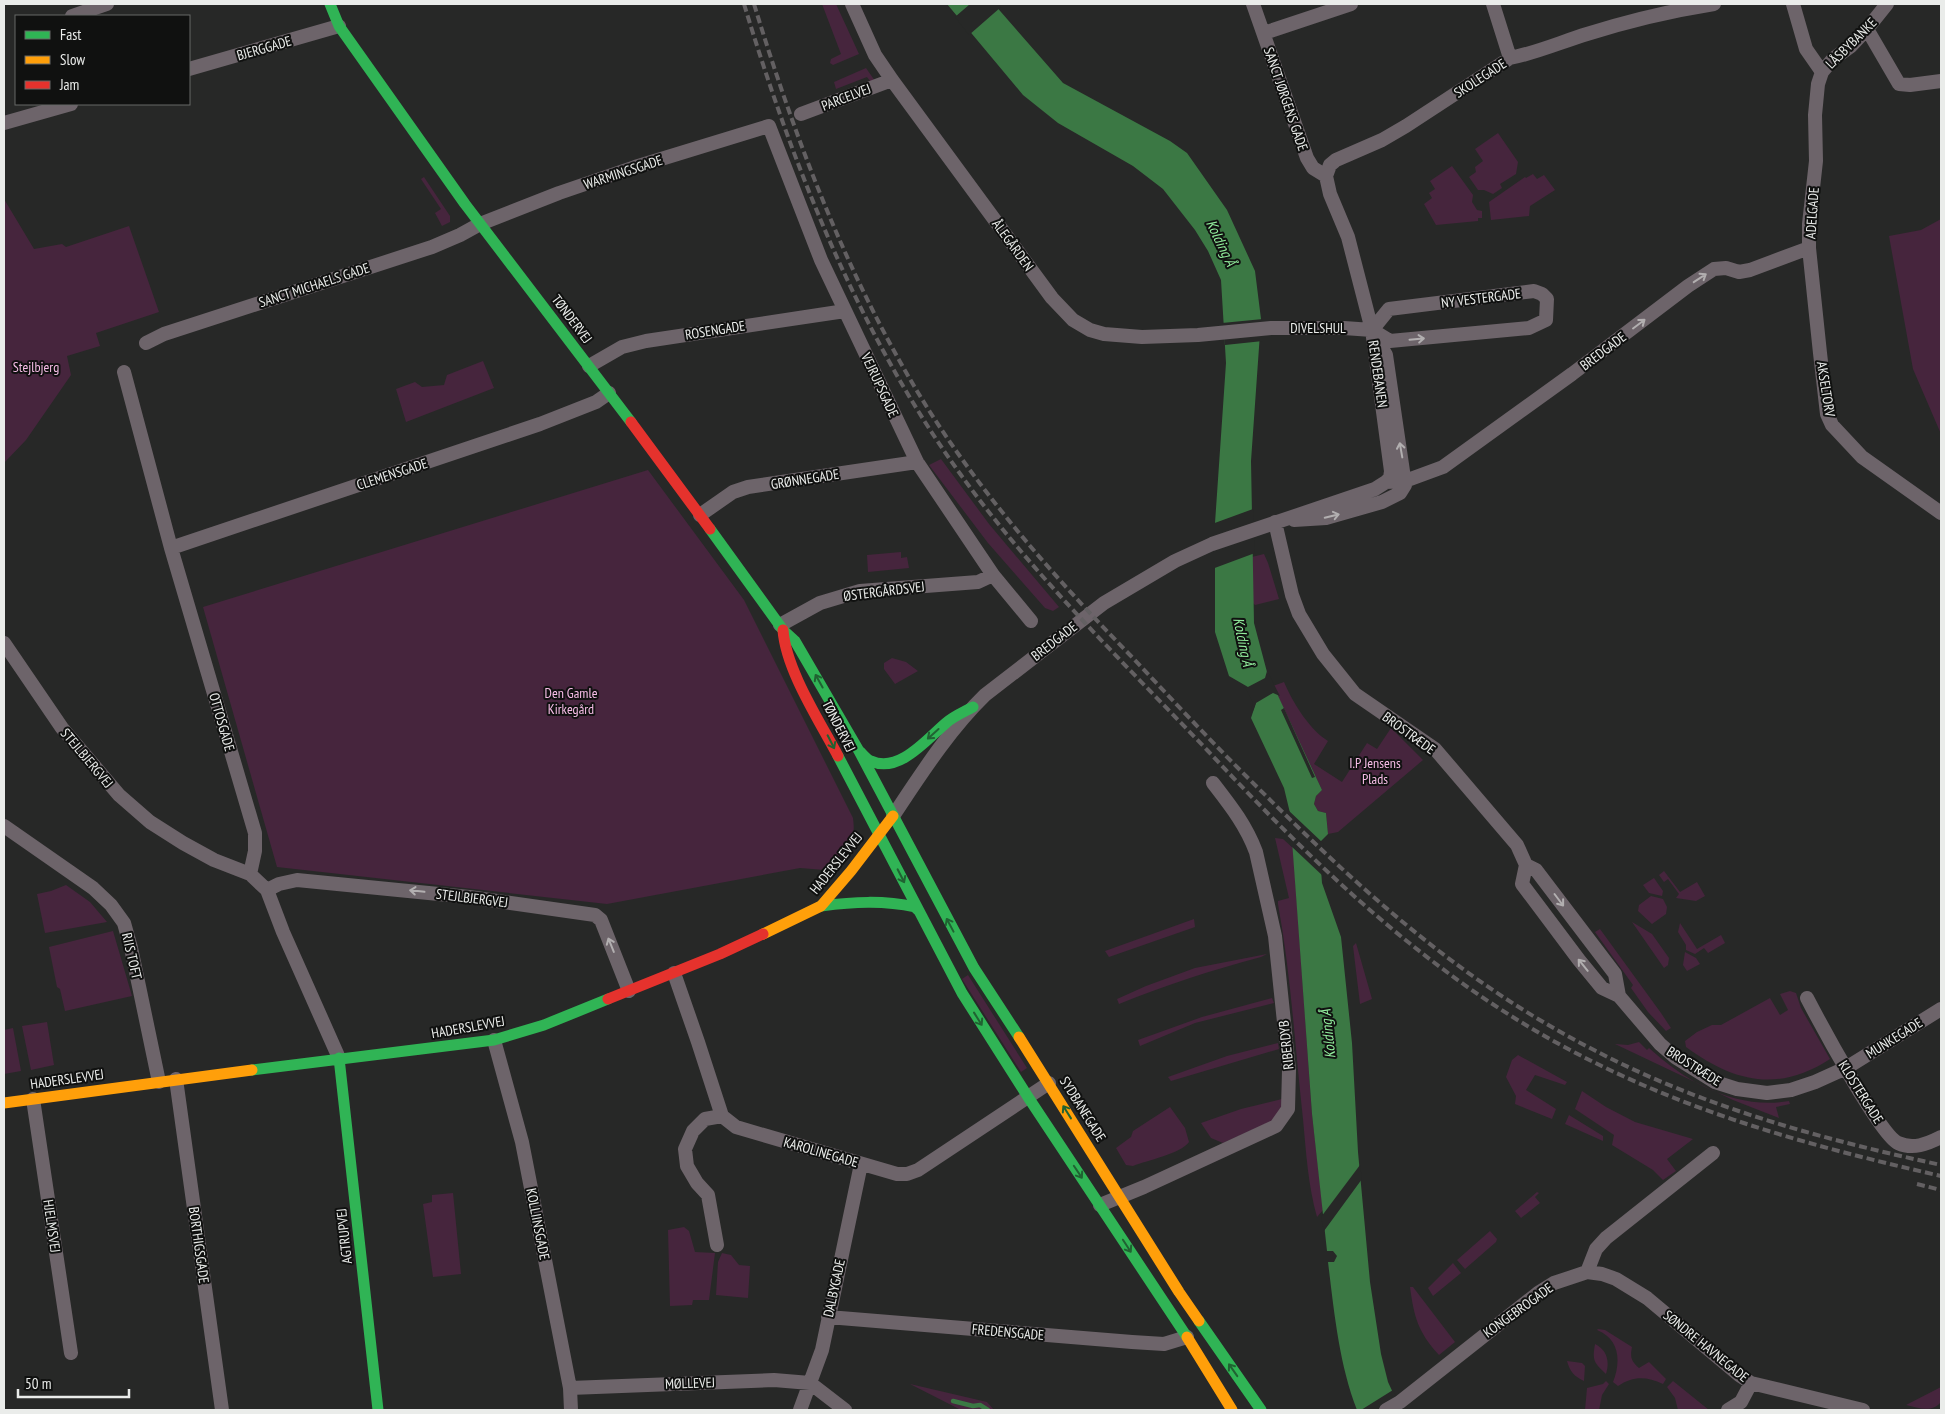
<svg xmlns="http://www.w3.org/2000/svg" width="1945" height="1414" font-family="'PT Sans Narrow',sans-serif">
  <rect width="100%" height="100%" fill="#272827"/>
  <path fill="#46253d" d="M 822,4 L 836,4 L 859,54 L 833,65 L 830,63 L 831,59 L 841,54 Z
    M 866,68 L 875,81 L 870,81 L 867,77 L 836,89 L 834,82 Z
    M 1498,133 L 1518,162 L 1516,174 L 1500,184 L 1502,188 L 1493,194 L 1484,190 L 1478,190 L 1469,177 L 1476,172 L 1475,167 L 1483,161 L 1475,149 Z
    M 1452,166 L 1473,195 L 1472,202 L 1477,210 L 1482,211 L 1482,218 L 1478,218 L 1478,221 L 1436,225 L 1424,204 L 1432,198 L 1429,193 L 1435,189 L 1430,181 Z
    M 1533,174 L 1537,179 L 1544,175 L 1555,190 L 1530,206 L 1529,216 L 1491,220 L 1489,202 L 1525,177 L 1526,178 Z
    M 424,177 L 450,216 L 450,222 L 442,226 L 435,213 L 441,209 L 421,179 Z
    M 4,199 L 34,249 L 62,244 L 66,247 L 129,226 L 159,312 L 96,333 L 100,346 L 67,356 L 71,375 L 26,440 L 4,463 Z
    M 1941,219 L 1941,434 L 1913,369 L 1889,236 L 1921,230 Z
    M 483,361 L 494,388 L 406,422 L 396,389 L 415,382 L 422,387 L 444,385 L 447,375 Z
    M 941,459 L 989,524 L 1059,607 L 1053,611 L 1045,608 L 988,543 L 929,465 Z
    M 648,470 L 744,600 L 853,818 C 857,846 844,852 825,870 L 800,868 L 607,904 L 277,867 L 203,607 Z
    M 901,552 L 901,558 L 907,557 L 909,568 L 868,572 L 867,555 Z
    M 1264,554 L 1268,563 L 1279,599 L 1255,605 L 1253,603 L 1252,557 Z
    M 892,658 L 906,662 L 918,671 L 895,684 L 884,669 L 884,663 Z
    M 1284,682 C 1293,703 1309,729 1328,741 L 1314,764 L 1342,782 L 1367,743 L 1377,749 L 1391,728 L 1423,760 L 1338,832 L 1328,834 L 1326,813 L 1318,811 L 1314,804 L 1316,796 L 1322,790 L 1273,686 Z
    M 1275,838 L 1283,839 L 1293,848 L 1312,1114 L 1323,1210 L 1317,1217 C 1308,1186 1306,1151 1303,1119 C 1295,1047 1291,975 1278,904 L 1278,901 L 1289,898 Z
    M 1664,871 L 1680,892 L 1697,882 L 1705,896 L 1696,901 L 1676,898 L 1679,894 L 1668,879 L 1664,882 L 1659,875 Z
    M 1654,878 L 1663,891 L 1662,896 L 1649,893 L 1643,885 Z
    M 66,885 L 90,902 L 107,922 L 45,933 L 37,894 L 51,891 Z
    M 1651,896 L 1663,899 L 1667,907 L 1666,914 L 1652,924 L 1638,911 L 1639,905 Z
    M 1194,919 L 1195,927 L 1109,957 L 1105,951 Z
    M 1632,922 L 1652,934 L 1669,958 L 1668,965 L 1664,968 Z
    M 1680,923 L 1697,949 L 1721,935 L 1725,943 L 1708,953 L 1704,948 L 1695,954 L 1686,950 L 1686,945 L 1678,932 Z
    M 1600,929 L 1661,1013 L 1671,1028 L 1666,1031 L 1648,1012 L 1631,988 L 1633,985 L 1595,932 Z
    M 113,931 L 132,996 L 65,1011 L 60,989 L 57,987 L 49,947 Z
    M 1356,943 L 1372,999 L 1360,1004 L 1353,946 Z
    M 1685,952 L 1696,958 L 1700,964 L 1687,971 L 1683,965 Z
    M 1267,954 L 1261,957 C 1212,970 1166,985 1119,1004 L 1117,999 L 1146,986 L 1195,968 Z
    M 968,975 L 1027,1068 L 1021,1072 L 962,979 Z
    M 1790,991 L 1796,993 L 1801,1008 L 1830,1059 C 1778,1093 1734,1082 1686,1047 L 1685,1041 L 1697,1032 L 1712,1025 L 1721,1025 L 1770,998 L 1780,1015 L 1788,1010 L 1780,994 Z
    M 1272,998 L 1274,1003 L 1195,1023 L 1140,1046 L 1138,1040 L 1202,1017 Z
    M 47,1022 L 54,1065 L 31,1070 L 22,1026 Z
    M 13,1028 L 21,1071 L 4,1074 L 4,1030 Z
    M 1639,1042 L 1647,1050 L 1649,1048 C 1687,1083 1737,1110 1789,1101 L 1790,1104 L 1776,1107 L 1779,1118 L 1733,1100 L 1615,1044 L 1628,1045 Z
    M 1278,1043 L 1279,1049 L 1171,1081 L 1168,1077 L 1227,1056 Z
    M 1518,1055 L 1567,1082 L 1565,1085 L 1535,1075 L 1526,1090 L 1556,1109 L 1552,1119 L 1515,1104 L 1516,1096 L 1506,1077 L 1512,1060 Z
    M 1582,1091 L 1606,1107 L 1635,1122 L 1693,1139 L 1667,1159 L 1676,1171 L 1663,1180 L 1653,1170 L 1612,1145 L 1614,1135 L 1575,1109 Z
    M 1282,1099 L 1281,1110 L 1274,1120 L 1223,1143 L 1211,1138 L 1201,1123 L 1241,1109 Z
    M 1170,1107 L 1185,1128 L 1189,1142 C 1180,1154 1148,1160 1133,1166 L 1126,1165 L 1116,1148 L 1131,1137 L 1133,1131 Z
    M 1569,1115 L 1603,1136 L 1603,1141 L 1565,1124 Z
    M 1537,1192 L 1539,1193 L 1535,1197 L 1540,1203 L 1521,1218 L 1515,1211 Z
    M 453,1193 L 461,1274 L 433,1277 L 423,1204 L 432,1202 L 432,1195 Z
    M 684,1227 L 689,1231 L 695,1252 L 715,1253 L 709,1300 L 693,1300 L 692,1305 L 670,1306 L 668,1230 Z
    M 1490,1231 L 1497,1239 L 1496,1242 L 1465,1269 L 1457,1260 Z
    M 722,1253 L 731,1255 L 739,1265 L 750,1266 L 748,1298 L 716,1295 L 718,1262 Z
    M 1453,1263 L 1461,1273 L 1433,1296 L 1428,1288 Z
    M 1410,1287 L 1413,1287 L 1455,1342 L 1439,1355 C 1418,1332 1414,1317 1410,1287 Z
    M 1598,1329 L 1605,1330 L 1632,1347 C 1630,1357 1631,1361 1639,1368 L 1649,1362 L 1666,1379 L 1663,1384 C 1646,1376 1633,1376 1618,1386 L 1613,1382 C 1621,1362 1620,1339 1597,1330 Z
    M 1595,1344 C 1607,1350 1610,1361 1606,1374 C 1594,1362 1592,1361 1595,1344 Z
    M 1567,1361 L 1582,1363 L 1585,1366 L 1584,1381 C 1574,1376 1570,1372 1567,1361 Z
    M 1606,1381 L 1609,1384 L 1602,1395 L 1599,1410 L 1585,1410 L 1587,1388 L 1603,1384 Z
    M 1673,1381 L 1709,1410 L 1678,1410 L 1675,1398 L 1667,1387 Z
    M 910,1384 L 987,1402 L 994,1410 L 961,1410 Z
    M 1941,1387 L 1941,1402 C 1932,1413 1919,1408 1906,1405 Z"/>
  <path fill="#3b7844" d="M 947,4 L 994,4 L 1063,83 L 1170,141 L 1187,153 L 1227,210 L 1255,271 L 1261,319 L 1251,461 L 1254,623 L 1267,672 L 1322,790 L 1316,796 L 1314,804 L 1318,811 L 1326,813 L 1328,834 L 1319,843 L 1322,883 L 1341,937 L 1352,1043 L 1358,1152 L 1370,1282 L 1381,1354 L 1388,1382 L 1401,1410 L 1357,1410 C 1339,1364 1334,1311 1328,1262 L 1334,1262 L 1337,1256 L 1333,1251 L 1327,1251 L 1312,1114 L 1290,813 L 1284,788 L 1251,718 L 1256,703 L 1248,687 L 1229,676 L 1215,632 L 1215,523 L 1226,363 L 1221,280 L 1208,251 L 1195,230 L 1163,189 L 1133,166 L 1058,123 L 1023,95 Z"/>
  <path fill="#272827" d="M 970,4 L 998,4 L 1001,7 L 969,35 L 955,17 Z
    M 1263,319 L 1263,341 L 1225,345 L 1222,323 Z
    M 1253,509 L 1255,553 L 1212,569 L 1212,524 Z
    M 1267,671 L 1280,696 L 1273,693 L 1256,703 L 1253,711 L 1251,709 L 1253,703 L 1246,689 L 1241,686 L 1246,688 L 1265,678 Z
    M 1284,708 L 1315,777 L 1312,778 L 1281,710 Z
    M 1287,809 L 1323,843 L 1324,877 L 1290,845 Z
    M 1360,1165 L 1362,1179 L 1324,1231 L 1321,1217 Z
    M 1393,1390 L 1404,1410 L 1361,1410 Z"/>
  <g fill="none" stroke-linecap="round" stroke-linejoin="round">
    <path stroke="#3b7844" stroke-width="4.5" d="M 953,1401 L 973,1406 L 980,1405 L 988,1410"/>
    <path stroke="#6d646a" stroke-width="14" d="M 852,4 L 875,55 L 892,80 L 1052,298 L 1073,320 L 1090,330 L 1104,334 L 1142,337 L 1198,335 L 1271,328 L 1344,328 L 1372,330 L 1390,341 L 1529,328 L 1546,320 L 1547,299 L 1542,294 L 1534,291 L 1389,309 L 1372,330
      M 1253,4 L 1307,158 L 1313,168 L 1326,176 L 1330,194 L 1348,237 L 1372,330 L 1391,471 L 1390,478 L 1386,482
      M 1493,4 L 1510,58
      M 1793,4 L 1806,49 L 1822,72
      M 1887,4 L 1867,29 L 1851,46 L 1833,59 L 1822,72 L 1818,84 L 1815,115 L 1816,161 L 1809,224 L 1809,248 L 1820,353 L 1827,414 L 1832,425 L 1862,457 L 1941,513
      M 72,16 L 107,4
      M 1867,29 L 1899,84 L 1910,85 L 1941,81
      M 1264,33 L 1351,4
      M 189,69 L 339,26
      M 801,114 L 892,80
      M 4,123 L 71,104
      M 1326,176 L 1330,165 L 1336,160 L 1382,140 L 1406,126 L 1510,58 C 1536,53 1561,42 1587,34 C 1628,21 1670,11 1714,4
      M 146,343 L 164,334 L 432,247 L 460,235 L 480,224 L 559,193 L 635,167 L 769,126 L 821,260 L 917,462 L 993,575 L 1031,621
      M 589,366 L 622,347 L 646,341 L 845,311
      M 124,372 L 171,548 L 255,833 L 255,851 L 250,874
      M 700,515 L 733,492 L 748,487 L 917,462
      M 1294,520 L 1326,518 L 1382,502 L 1400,493 L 1405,485 L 1386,355 L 1374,334
      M 1275,522 L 1292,595 L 1299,614 L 1323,654 L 1355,694 L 1435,749 L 1517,845 L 1526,865 L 1522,884 L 1579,960 L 1602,988 L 1619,996 L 1660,1044 L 1675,1057 L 1715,1082 L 1737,1089 L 1767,1093 L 1791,1090 L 1815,1082 L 1846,1068 L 1941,1009
      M 171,548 L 540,424 L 596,402 L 609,393
      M 780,625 L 820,603 L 860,591 L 978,582 L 993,575
      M 4,643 L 62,728 L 119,795 L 150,822 L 183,843 L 214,860 L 250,874 L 267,890 L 283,932 L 339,1058
      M 893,816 C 921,774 949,730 985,695 L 1104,603 L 1175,561 L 1212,544 L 1375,489 L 1386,482 L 1405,481 L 1443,467 L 1572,374 L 1688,286 L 1714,269 L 1726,268 L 1739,272 L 1750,270 L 1809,248
      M 4,826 L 93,888 L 111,905 L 124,923 L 131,948 L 159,1082
      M 1526,865 L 1536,870 L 1615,974 L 1619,996
      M 267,890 L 279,884 L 297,880 L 469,897 L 595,915 L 601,920 L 629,991
      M 674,973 L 698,1042 L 722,1116 L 736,1127 L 897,1174 L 907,1174 L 918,1170 L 1049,1083
      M 1807,998 C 1819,1021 1880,1135 1898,1143 C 1913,1150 1927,1144 1941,1137
      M 494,1040 L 522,1142 L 570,1388 L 571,1410
      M 176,1079 L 222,1410
      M 33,1099 L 71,1353
      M 1100,1205 L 1144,1187 L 1276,1126 L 1288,1109 L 1289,1070 L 1275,936 L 1256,852 C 1246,825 1230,805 1213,783
      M 717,1245 L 708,1195 L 697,1183 L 687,1166 L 685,1149 L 693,1131 L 705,1119 L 722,1116
      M 1587,1272 L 1602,1274 L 1616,1279 L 1647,1298 L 1739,1375 L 1751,1383 L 1863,1410
      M 828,1317 L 1132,1342 L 1164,1344 L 1187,1337
      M 570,1388 L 774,1380 L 810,1383 L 845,1410
      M 800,1410 L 822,1350 L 861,1164
      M 1386,1410 L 1400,1402 L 1538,1293 L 1554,1283 L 1587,1272 L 1596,1249 L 1606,1238 L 1713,1153
      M 1728,1410 L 1741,1402 L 1751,1383"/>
    <path stroke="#30b455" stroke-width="11" d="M 330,4 L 339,26 L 465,204 L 631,422
      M 710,529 L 783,630 L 795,641 L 859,751 L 974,968 L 1019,1037
      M 859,751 C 863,754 866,759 871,761 C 899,774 927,739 946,723 C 954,716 964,712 973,707
      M 838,756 L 962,993 L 1028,1097 L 1187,1337
      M 821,906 C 853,902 883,900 915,907 L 918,910
      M 339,1058 L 378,1410
      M 252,1070 L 494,1040 L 544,1025 L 608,999
      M 1199,1321 L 1261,1410"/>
    <path stroke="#ff9f0a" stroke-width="11" d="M 763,934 L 821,906 L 851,871 L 893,816
      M 1019,1037 L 1179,1292 L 1199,1321
      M 4,1103 L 252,1070
      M 1187,1337 L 1232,1410"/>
    <path stroke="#e5322d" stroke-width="11" d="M 631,422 L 710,529
      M 783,630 C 786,670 819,720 838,756
      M 608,999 L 720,954 L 763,934"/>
    <path stroke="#636062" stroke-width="4" stroke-dasharray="8 4" stroke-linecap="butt" d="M 744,4 C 794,169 859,334 961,475 C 1033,575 1123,662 1208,751 C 1313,863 1423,970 1559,1044 C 1681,1111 1806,1145 1941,1176
      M 754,4 C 797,145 851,287 930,412 C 987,501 1057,580 1130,655 C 1166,693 1202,732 1239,769 C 1349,879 1453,978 1594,1050 C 1703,1107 1821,1139 1941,1165
      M 1917,1184 L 1941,1190"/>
  </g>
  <defs><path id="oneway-shaft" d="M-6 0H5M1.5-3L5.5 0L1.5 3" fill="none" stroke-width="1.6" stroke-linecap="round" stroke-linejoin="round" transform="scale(1.25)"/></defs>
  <g stroke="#b2afb0">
    <use href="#oneway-shaft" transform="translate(1700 278) rotate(-33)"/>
    <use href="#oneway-shaft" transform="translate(1639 324) rotate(-37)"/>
    <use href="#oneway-shaft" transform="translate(1417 339) rotate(-5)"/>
    <use href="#oneway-shaft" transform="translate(1401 450) rotate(-100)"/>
    <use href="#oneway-shaft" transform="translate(1332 516) rotate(-14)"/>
    <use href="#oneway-shaft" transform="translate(417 891) rotate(-174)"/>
    <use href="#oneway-shaft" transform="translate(1559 900) rotate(53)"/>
    <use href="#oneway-shaft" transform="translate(611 945) rotate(-112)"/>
    <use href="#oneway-shaft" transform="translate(1583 965) rotate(-129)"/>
  </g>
  <g stroke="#206232">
    <use href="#oneway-shaft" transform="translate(819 681) rotate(-119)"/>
    <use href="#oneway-shaft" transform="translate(933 734) rotate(138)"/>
    <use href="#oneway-shaft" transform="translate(831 742) rotate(63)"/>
    <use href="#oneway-shaft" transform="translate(901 876) rotate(63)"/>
    <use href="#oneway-shaft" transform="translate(950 925) rotate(-118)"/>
    <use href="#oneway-shaft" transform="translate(978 1019) rotate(58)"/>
    <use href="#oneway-shaft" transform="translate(1067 1112) rotate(-122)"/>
    <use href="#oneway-shaft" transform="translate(1078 1172) rotate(56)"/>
    <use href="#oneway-shaft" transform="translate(1127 1246) rotate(57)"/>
    <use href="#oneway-shaft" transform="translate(1233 1370) rotate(-125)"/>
  </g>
  <g text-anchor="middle" stroke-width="4" stroke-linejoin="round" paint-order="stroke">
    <g font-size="14" fill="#eaecea" stroke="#101110">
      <text transform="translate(1851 43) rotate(-45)" y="5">LÅSBYBANKE</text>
      <text transform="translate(264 48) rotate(-16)" y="5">BJERGGADE</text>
      <text transform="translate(1480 78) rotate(-33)" y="5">SKOLEGADE</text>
      <text transform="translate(846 97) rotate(-21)" y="5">PARCELVEJ</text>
      <text transform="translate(1286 99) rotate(71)" y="5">SANCT JØRGENS GADE</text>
      <text transform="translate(623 172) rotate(-18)" y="5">WARMINGSGADE</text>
      <text transform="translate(1812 213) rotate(-86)" y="5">ADELGADE</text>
      <text transform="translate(1013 245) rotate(54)" y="5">ÅLEGÅRDEN</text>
      <text transform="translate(314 285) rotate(-18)" y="5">SANCT MICHAELS GADE</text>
      <text transform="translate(1481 298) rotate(-7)" y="5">NY VESTERGADE</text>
      <text transform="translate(572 319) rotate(53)" y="5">TØNDERVEJ</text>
      <text x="1318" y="333">DIVELSHUL</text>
      <text transform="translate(715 330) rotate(-9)" y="5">ROSENGADE</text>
      <text transform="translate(1603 351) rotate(-37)" y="5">BREDGADE</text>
      <text transform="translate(1378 374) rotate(82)" y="5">RENDEBANEN</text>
      <text transform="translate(880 385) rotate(65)" y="5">VEJRUPSGADE</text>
      <text transform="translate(1826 389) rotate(81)" y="5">AKSELTORV</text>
      <text transform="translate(392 474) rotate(-18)" y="5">CLEMENSGADE</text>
      <text transform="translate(805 479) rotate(-9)" y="5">GRØNNEGADE</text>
      <text transform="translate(884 591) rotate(-7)" y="5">ØSTERGÅRDSVEJ</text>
      <text transform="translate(1054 641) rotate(-38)" y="5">BREDGADE</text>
      <text transform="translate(222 722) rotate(74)" y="5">OTTOSGADE</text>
      <text transform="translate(839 726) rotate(63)" y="5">TØNDERVEJ</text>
      <text transform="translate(1409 733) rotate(36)" y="5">BROSTRÆDE</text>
      <text transform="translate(87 758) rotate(50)" y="5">STEJLBJERGVEJ</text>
      <text transform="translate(836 863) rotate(-51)" y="5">HADERSLEVVEJ</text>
      <text transform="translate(472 898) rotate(7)" y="5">STEJLBJERGVEJ</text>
      <text transform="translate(132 956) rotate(77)" y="5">RIIS TOFT</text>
      <text transform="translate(468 1027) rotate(-10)" y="5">HADERSLEVVEJ</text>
      <text transform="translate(1894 1038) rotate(-32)" y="5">MUNKEGADE</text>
      <text transform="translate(1286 1045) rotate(-96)" y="5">RIBERDYB</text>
      <text transform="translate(1694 1066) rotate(32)" y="5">BROSTRÆDE</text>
      <text transform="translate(67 1079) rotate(-8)" y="5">HADERSLEVVEJ</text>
      <text transform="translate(1861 1092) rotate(58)" y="5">KLOSTERGADE</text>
      <text transform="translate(1083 1109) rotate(58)" y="5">SYDBANEGADE</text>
      <text transform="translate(821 1152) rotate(16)" y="5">KAROLINEGADE</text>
      <text transform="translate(538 1224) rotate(79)" y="5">KOLLIINSGADE</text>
      <text transform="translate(52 1226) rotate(82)" y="5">HJELMSVEJ</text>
      <text transform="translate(344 1236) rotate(-96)" y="5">AGTRUPVEJ</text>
      <text transform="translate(199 1245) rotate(82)" y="5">BORTHIGSGADE</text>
      <text transform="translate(834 1288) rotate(-78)" y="5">DALBYGADE</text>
      <text transform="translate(1518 1310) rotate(-36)" y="5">KONGEBROGADE</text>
      <text transform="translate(1008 1332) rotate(5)" y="5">FREDENSGADE</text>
      <text transform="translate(1706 1346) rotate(39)" y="5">SØNDRE HAVNEGADE</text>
      <text transform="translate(690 1383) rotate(-2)" y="5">MØLLEVEJ</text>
    </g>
    <g font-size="14" fill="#f7bde7" stroke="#101110">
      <text x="36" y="372">Stejlbjerg</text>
      <text x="571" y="698">Den Gamle<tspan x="571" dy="16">Kirkegård</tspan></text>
      <text x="1375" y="768">I.P Jensens<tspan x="1375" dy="16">Plads</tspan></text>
    </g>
    <g font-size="15" font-style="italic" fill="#92ee9d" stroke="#101110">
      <text transform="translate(1221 243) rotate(64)" y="5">Kolding Å</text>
      <text transform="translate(1243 642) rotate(78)" y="5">Kolding Å</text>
      <text transform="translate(1328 1034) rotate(-96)" y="5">Kolding Å</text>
    </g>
  </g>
  <rect width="1945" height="1414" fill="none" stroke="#eaecea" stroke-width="10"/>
  <rect x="15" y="15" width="175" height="90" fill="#101110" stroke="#676967"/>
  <rect x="25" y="31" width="25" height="8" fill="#30b455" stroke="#676967"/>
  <text x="60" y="40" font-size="15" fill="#eaecea">Fast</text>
  <rect x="25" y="56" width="25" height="8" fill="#ff9f0a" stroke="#676967"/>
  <text x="60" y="65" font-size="15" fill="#eaecea">Slow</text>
  <rect x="25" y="81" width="25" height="8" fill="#e5322d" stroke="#676967"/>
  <text x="60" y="90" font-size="15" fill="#eaecea">Jam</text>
  <path d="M18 1389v8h111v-8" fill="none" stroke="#eaecea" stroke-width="2.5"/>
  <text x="25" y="1389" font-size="15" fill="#eaecea" stroke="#101110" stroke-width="4" paint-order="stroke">50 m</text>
</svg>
